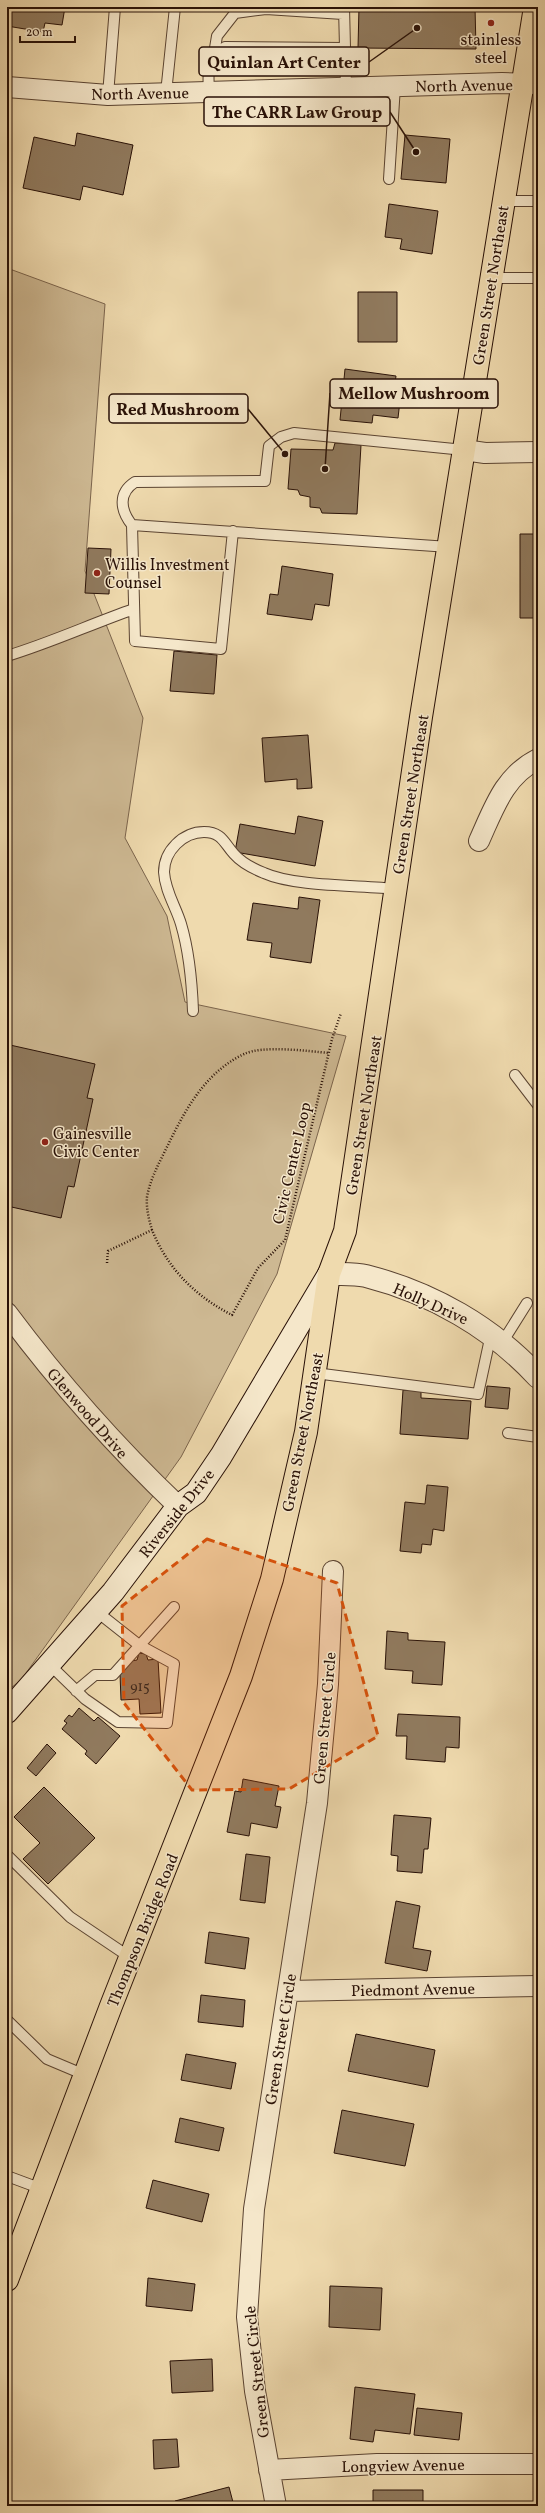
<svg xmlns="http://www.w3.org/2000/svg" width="545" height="2513" font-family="Vollkorn,serif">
  <rect width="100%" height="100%" fill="#efdaae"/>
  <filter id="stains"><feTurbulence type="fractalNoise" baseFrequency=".005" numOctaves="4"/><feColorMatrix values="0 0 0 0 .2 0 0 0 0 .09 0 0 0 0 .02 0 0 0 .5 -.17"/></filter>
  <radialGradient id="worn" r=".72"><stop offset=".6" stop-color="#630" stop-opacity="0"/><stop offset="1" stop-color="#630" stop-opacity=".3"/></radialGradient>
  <path fill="#cdb892" stroke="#7b644c" d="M 7,268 L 105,304 L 85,571 L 143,718 L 125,838 L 167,916 L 185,1002 L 346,1036 L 277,1274 L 181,1457 L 21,1680 L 7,1691 Z"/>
  <path fill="#907a5e" stroke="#291107" d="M 7,7 L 65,7 L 62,25 L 45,23 L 43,32 L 7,26 Z
    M 359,7 L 475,7 L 476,49 L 358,48 Z
    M 77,133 L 133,145 L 123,195 L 83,186 L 80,200 L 23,188 L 34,137 L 75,146 Z
    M 405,135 L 450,139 L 446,183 L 401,179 Z
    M 389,204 L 438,211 L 432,254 L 400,249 L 402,239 L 385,237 Z
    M 358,292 L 397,292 L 397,342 L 358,342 Z
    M 345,369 L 396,376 L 394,391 L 401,392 L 398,418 L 373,415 L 372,423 L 340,420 Z
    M 335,443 L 361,445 L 357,514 L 322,513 L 320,508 L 310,507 L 310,497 L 300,495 L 298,490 L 288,489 L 291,449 L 333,450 Z
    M 520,534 L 538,534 L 538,618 L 520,618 Z
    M 88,548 L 111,549 L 109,594 L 85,593 Z
    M 282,566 L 333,574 L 329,606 L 315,604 L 312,620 L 267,614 L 270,594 L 278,595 Z
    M 174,651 L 217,655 L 214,694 L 170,691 Z
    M 308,735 L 312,788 L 297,789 L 297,779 L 265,782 L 262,738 Z
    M 298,816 L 323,821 L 315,866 L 235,852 L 240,824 L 295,834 Z
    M 299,897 L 320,900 L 311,963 L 270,957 L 272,943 L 247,940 L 253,903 L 298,909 Z
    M 10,1045 L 95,1064 L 87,1098 L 93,1099 L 74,1187 L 68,1186 L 61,1218 L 7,1206 L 7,1058 Z
    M 487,1386 L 510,1388 L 508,1409 L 485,1407 Z
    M 403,1390 L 421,1391 L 421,1398 L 471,1401 L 468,1439 L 400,1434 Z
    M 427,1485 L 448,1487 L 444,1531 L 433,1529 L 431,1545 L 422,1544 L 421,1553 L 400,1551 L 405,1502 L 425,1504 Z
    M 387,1631 L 408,1633 L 408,1640 L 445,1642 L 442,1685 L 412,1683 L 413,1671 L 385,1669 Z
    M 139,1653 L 146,1654 L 148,1660 L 158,1659 L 161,1713 L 140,1714 L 139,1699 L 121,1700 L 120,1674 L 131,1661 L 137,1660 Z
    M 79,1708 L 94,1721 L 98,1717 L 120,1736 L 96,1764 L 85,1754 L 87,1751 L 62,1729 L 67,1723 L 64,1721 L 69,1715 L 72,1717 Z
    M 398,1714 L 460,1717 L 459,1748 L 446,1747 L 445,1762 L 406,1759 L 407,1736 L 396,1736 Z
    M 47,1744 L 56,1753 L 36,1776 L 27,1768 Z
    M 243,1779 L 279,1786 L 275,1806 L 281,1807 L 277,1828 L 251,1823 L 249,1836 L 227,1832 L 235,1791 L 241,1792 Z
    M 44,1787 L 95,1838 L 48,1884 L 23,1859 L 40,1843 L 14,1817 Z
    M 394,1815 L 431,1818 L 428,1849 L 424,1849 L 422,1873 L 397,1871 L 398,1856 L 391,1855 Z
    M 246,1854 L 270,1857 L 265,1903 L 240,1900 Z
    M 396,1901 L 420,1906 L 413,1948 L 431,1951 L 427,1971 L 385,1963 Z
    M 209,1932 L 249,1938 L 245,1969 L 205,1963 Z
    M 201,1995 L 245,2000 L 243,2027 L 198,2022 Z
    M 356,2034 L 435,2050 L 428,2087 L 348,2071 Z
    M 186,2054 L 236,2063 L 231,2089 L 181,2080 Z
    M 342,2110 L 414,2124 L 405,2166 L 334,2153 Z
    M 180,2118 L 224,2128 L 219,2151 L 175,2142 Z
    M 153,2180 L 209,2194 L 202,2222 L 146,2208 Z
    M 148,2278 L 195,2284 L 192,2311 L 146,2306 Z
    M 330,2286 L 382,2288 L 380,2330 L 329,2327 Z
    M 212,2359 L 213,2391 L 172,2393 L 170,2361 Z
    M 355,2387 L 415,2394 L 410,2434 L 375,2430 L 373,2442 L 350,2439 Z
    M 417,2408 L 462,2413 L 459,2440 L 414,2435 Z
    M 177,2439 L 179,2467 L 154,2469 L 153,2440 Z
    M 229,2487 L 234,2506 L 176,2506 L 175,2501 Z
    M 373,2490 L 423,2490 L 423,2506 L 373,2506 Z"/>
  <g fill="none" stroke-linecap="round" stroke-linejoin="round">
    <defs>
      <path id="service" d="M 344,7 L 346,88
        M 214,54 L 217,36 L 235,13 L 266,9 L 343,14
        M 209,92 C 208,71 206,59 225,47 L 344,48
        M 166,93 L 175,7
        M 108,95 L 115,7
        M 389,179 L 395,86
        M 503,201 L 538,201
        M 491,278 L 538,278
        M 132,525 L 449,547
        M 233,531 L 221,649 L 135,641 L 132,525 C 120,510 118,493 135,482 L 265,481 L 269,446 L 281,437 L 294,433 L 464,450
        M 7,656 C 50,643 91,624 134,609
        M 193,1011 C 192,983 189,951 181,924 C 176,907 165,891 164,872 C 164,851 183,832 204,832 C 222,832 224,843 234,854 C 241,862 254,869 264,873 C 295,887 360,885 396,889
        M 515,1075 L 538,1105
        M 502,1343 L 527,1303
        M 315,1373 L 478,1394 L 491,1334
        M 508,1433 L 538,1437
        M 49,1664 L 85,1699 L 118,1722 L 167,1723 L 174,1664 L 139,1645 L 96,1611
        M 76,1691 L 95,1675 L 113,1675 L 174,1607
        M 7,1855 L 70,1917 L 131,1958
        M 7,2020 L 47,2059 L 85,2075
        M 7,2176 L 42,2189"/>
      <path id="minor" d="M 7,87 L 108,95 L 502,83 L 538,84
        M 464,450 L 485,453 L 538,452
        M 479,841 C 494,808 504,776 538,759
        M 7,1313 C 60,1384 114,1445 178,1506
        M 288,1991 L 538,1986
        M 269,2470 L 377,2464 L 538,2464
        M 276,2506 L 255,2391 L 247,2317 L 254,2209 L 317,1803 L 328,1684 L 333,1571"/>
      <path id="tertiary" d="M 329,1274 C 341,1274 355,1273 366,1276 C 432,1293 492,1327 538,1377"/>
      <path id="secondary" d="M 7,1712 L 113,1592 L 178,1506 L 196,1493 L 221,1456 L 329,1274"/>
      <path id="trunk" d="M 7,2280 L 111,2006 L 241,1676 L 272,1579 L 306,1432 L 329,1274 L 345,1231 L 421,717 L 535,7"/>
    </defs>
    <use href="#service" stroke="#5a4331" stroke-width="12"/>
    <use href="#minor" stroke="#5a4331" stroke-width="22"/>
    <use href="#tertiary" stroke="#5a4331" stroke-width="24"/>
    <use href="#secondary" stroke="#291107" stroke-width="24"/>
    <use href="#trunk" stroke="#291107" stroke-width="24"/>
    <path stroke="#291107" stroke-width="2.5" stroke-dasharray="1 2" stroke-linecap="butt" d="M 152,1230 C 149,1220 146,1208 147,1197 C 150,1180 158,1165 166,1149 C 184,1112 204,1073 244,1054 C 263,1045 307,1051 329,1053
      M 107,1263 L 108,1251 L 152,1230 C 168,1269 195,1296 232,1315 L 258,1268 L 285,1240 L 332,1039 L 341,1013"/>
    <use href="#service" stroke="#f5e7ca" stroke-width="10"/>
    <use href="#minor" stroke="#f5e7ca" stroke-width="20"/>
    <use href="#tertiary" stroke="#f5e7ca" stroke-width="22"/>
    <use href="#secondary" stroke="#f5e7ca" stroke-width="22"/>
    <use href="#trunk" stroke="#efdaae" stroke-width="22"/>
  </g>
  <path fill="#d5520c" fill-opacity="0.2" stroke="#d5520c" stroke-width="3" stroke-dasharray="8 5" stroke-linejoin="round" d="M 207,1539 L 337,1583 L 378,1736 L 289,1789 L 192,1790 L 124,1703 L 122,1606 Z"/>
  <g fill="#8f2418" stroke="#f5e7ca" stroke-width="1.5">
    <circle cx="491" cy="23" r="4"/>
    <circle cx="97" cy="573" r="4"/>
    <circle cx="45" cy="1142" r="4"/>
  </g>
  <g text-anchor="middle" stroke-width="3" stroke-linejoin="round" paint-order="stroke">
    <g font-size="14" fill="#432b1d">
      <text x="140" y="1691">915</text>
    </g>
    <g font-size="16" fill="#291107" stroke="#f5e7ca" text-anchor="start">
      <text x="491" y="45" text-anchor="middle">stainless<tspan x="491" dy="18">steel</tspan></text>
      <text x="105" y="570">Willis Investment<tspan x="105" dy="18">Counsel</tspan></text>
      <text x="53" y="1139">Gainesville<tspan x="53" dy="18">Civic Center</tspan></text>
    </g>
    <g font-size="16" fill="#291107" stroke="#f5e7ca">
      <text transform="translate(464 85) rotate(-1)" y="6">North Avenue</text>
      <text transform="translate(140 93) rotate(-1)" y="6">North Avenue</text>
      <text transform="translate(490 285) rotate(-81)" y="6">Green Street Northeast</text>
      <text transform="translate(410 794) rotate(-81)" y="6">Green Street Northeast</text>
      <text transform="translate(363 1115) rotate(-81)" y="6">Green Street Northeast</text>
      <text transform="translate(291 1163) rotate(-77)" y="6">Civic Center Loop</text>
      <text transform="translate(431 1303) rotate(24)" y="6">Holly Drive</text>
      <text transform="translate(88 1413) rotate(49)" y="6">Glenwood Drive</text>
      <text transform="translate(302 1432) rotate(-79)" y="6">Green Street Northeast</text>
      <text transform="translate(176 1513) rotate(-51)" y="6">Riverside Drive</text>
      <text transform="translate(324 1718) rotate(-85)" y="6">Green Street Circle</text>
      <text transform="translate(142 1930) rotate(-68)" y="6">Thompson Bridge Road</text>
      <text transform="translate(413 1989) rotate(-1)" y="6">Piedmont Avenue</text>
      <text transform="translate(280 2039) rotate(-81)" y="6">Green Street Circle</text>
      <text transform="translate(256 2372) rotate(-96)" y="6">Green Street Circle</text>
      <text transform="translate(403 2465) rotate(-1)" y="6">Longview Avenue</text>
    </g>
  </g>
  <path fill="none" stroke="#291107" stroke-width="1.5" d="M417 28L369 62M416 152L390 112M325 469L330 393M285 454L248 409"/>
  <g fill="#291107" stroke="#f5e7ca" stroke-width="1.5">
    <circle cx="417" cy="28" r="4"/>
    <circle cx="416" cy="152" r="4"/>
    <circle cx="325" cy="469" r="4"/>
    <circle cx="285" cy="454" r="4"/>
  </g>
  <g fill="#f5e7ca" stroke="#291107" stroke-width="1.5">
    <rect x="199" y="47" width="170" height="29" rx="4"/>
    <rect x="204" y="97" width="186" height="29" rx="4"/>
    <rect x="330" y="379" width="168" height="29" rx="4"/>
    <rect x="109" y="394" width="139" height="29" rx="4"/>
  </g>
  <g font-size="17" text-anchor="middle" font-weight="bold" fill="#291107">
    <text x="284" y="68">Quinlan Art Center</text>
    <text x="297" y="118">The CARR Law Group</text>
    <text x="414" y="399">Mellow Mushroom</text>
    <text x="178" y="415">Red Mushroom</text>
  </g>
  <rect width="545" height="2513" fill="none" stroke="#efdaae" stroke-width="24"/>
  <rect x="8" y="8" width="529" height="2497" fill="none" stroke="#291107" stroke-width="2"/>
  <rect x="12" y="12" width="521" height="2489" fill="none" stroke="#291107"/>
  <path d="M20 36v6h55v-6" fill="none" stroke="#291107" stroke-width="2"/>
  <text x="26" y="36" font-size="12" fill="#291107" stroke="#f5e7ca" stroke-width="3" paint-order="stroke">20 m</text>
  <rect width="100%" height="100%" filter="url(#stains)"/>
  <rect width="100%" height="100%" fill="url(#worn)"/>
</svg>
